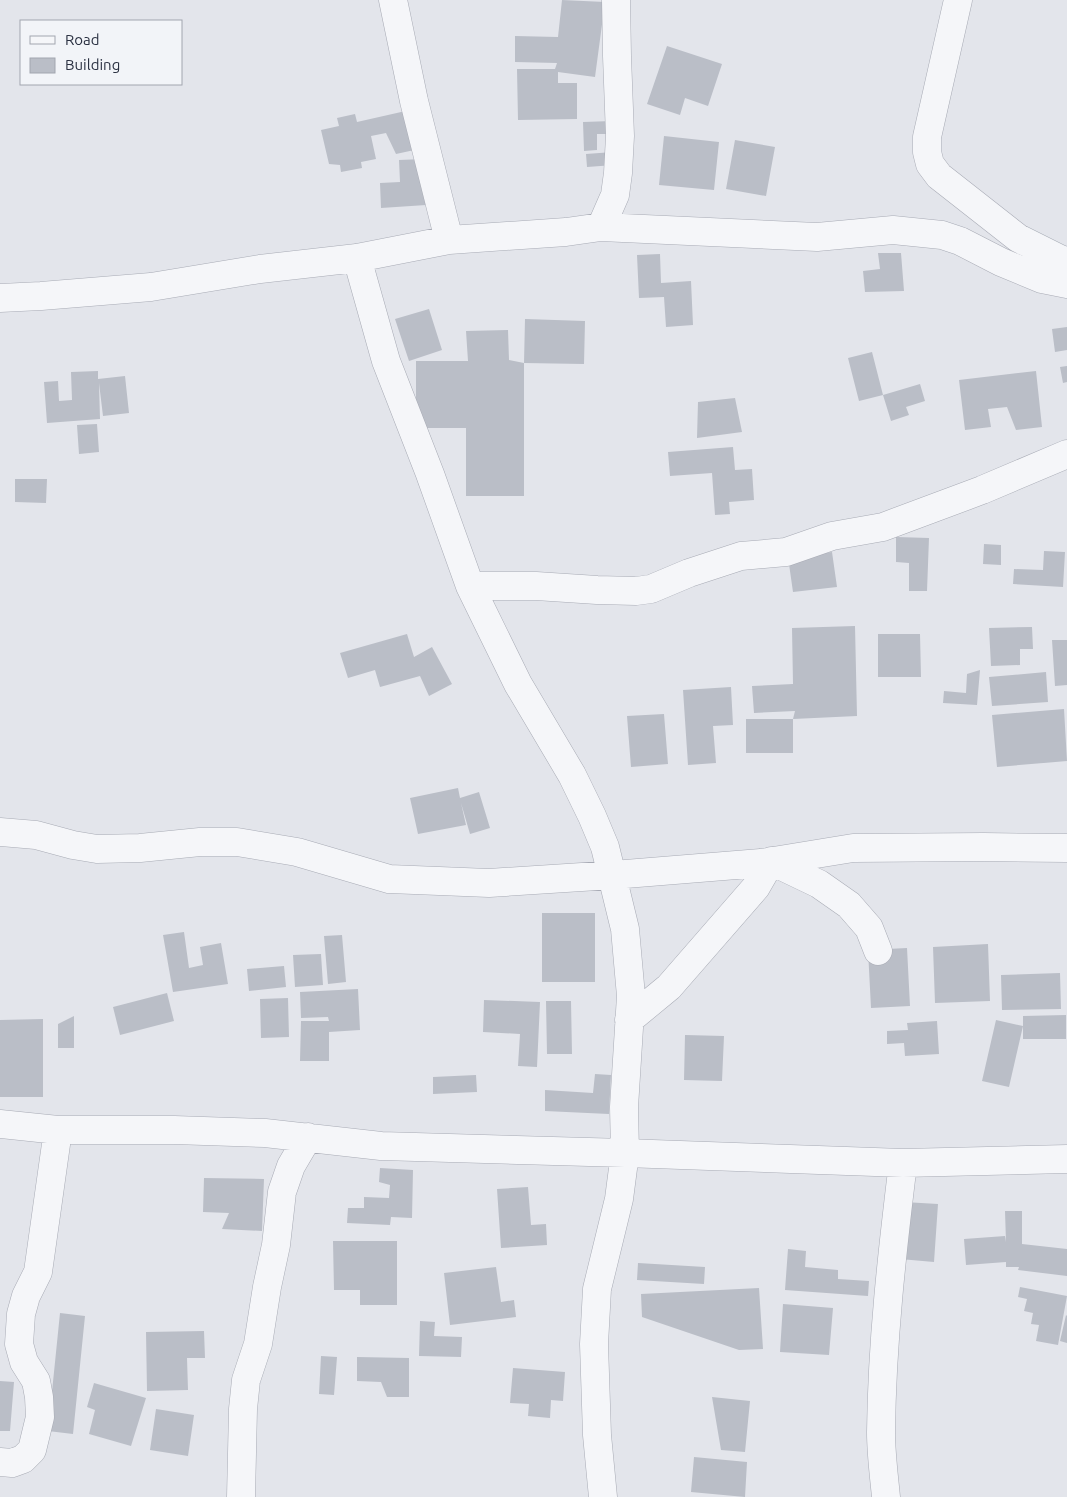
<svg xmlns="http://www.w3.org/2000/svg" width="1067" height="1497" font-family="Ubuntu,sans-serif">
  <rect width="100%" height="100%" fill="#e3e5eb"/>
  <path fill="#babec7" d="M 562,0 L 605,2 L 595,77 L 558,72 L 558,83 L 577,83 L 577,119 L 518,120 L 517,69 L 555,69 L 557,63 L 515,62 L 515,36 L 558,37 Z
    M 667,46 L 722,64 L 708,106 L 685,98 L 680,115 L 647,104 Z
    M 410,110 L 419,149 L 396,154 L 386,133 L 371,136 L 376,159 L 361,162 L 362,168 L 341,172 L 340,165 L 329,164 L 321,130 L 339,126 L 337,118 L 355,114 L 357,122 Z
    M 612,121 L 613,134 L 597,134 L 597,150 L 584,151 L 583,122 Z
    M 664,136 L 719,142 L 714,190 L 659,185 Z
    M 735,140 L 775,147 L 766,196 L 726,189 Z
    M 613,152 L 614,165 L 587,167 L 586,154 Z
    M 424,159 L 426,205 L 381,208 L 380,183 L 400,182 L 399,160 Z
    M 878,253 L 901,253 L 904,291 L 865,292 L 863,271 L 880,269 Z
    M 660,254 L 661,283 L 691,281 L 693,325 L 666,327 L 664,297 L 639,298 L 637,255 Z
    M 429,309 L 442,350 L 409,361 L 395,319 Z
    M 525,319 L 585,321 L 584,364 L 524,363 Z
    M 1067,327 L 1067,350 L 1055,352 L 1052,329 Z
    M 508,330 L 509,360 L 524,363 L 524,496 L 466,496 L 466,428 L 416,428 L 416,361 L 468,361 L 466,331 Z
    M 872,352 L 883,395 L 859,401 L 848,358 Z
    M 1067,366 L 1067,382 L 1063,383 L 1060,367 Z
    M 98,371 L 98,379 L 125,376 L 129,413 L 103,416 L 99,383 L 100,419 L 47,423 L 44,382 L 58,381 L 59,401 L 72,400 L 71,372 Z
    M 1036,371 L 1042,427 L 1016,430 L 1007,407 L 988,409 L 991,427 L 965,430 L 959,380 Z
    M 920,384 L 925,401 L 906,407 L 909,415 L 891,421 L 883,395 Z
    M 735,398 L 742,432 L 697,438 L 698,402 Z
    M 97,424 L 99,452 L 79,454 L 77,425 Z
    M 733,447 L 735,470 L 752,469 L 754,500 L 729,502 L 730,514 L 715,515 L 712,473 L 670,476 L 668,452 Z
    M 15,479 L 47,479 L 46,503 L 15,502 Z
    M 896,537 L 929,538 L 927,591 L 909,591 L 909,563 L 896,562 Z
    M 984,544 L 1001,545 L 1001,565 L 983,564 Z
    M 1044,551 L 1065,552 L 1063,587 L 1013,584 L 1014,569 L 1043,570 Z
    M 832,552 L 837,587 L 793,592 L 788,557 Z
    M 855,626 L 857,716 L 793,719 L 795,711 L 754,713 L 752,686 L 793,684 L 792,628 Z
    M 1032,627 L 1033,649 L 1020,649 L 1020,665 L 991,666 L 989,628 Z
    M 407,634 L 414,657 L 432,647 L 452,684 L 429,696 L 420,676 L 380,687 L 375,670 L 348,678 L 340,653 Z
    M 878,634 L 920,634 L 921,677 L 878,677 Z
    M 1052,640 L 1067,640 L 1067,685 L 1055,686 Z
    M 980,670 L 977,705 L 943,703 L 944,691 L 966,693 L 967,674 Z
    M 1046,672 L 1048,702 L 992,706 L 989,677 Z
    M 731,687 L 733,725 L 713,726 L 716,763 L 688,765 L 683,690 Z
    M 1064,709 L 1067,761 L 997,767 L 992,715 Z
    M 664,714 L 668,764 L 631,767 L 627,716 Z
    M 746,719 L 793,719 L 793,753 L 746,753 Z
    M 458,788 L 460,798 L 479,792 L 490,828 L 470,834 L 461,803 L 466,825 L 418,834 L 410,798 Z
    M 542,913 L 595,913 L 595,982 L 542,982 Z
    M 184,932 L 189,968 L 203,965 L 200,947 L 221,943 L 228,984 L 173,992 L 163,935 Z
    M 342,935 L 346,982 L 328,984 L 324,936 Z
    M 988,944 L 990,1001 L 935,1003 L 933,947 Z
    M 907,948 L 910,1006 L 871,1008 L 868,950 Z
    M 321,954 L 323,985 L 295,987 L 293,955 Z
    M 284,966 L 286,987 L 249,991 L 247,969 Z
    M 1060,973 L 1061,1009 L 1002,1010 L 1001,975 Z
    M 358,989 L 360,1030 L 329,1032 L 329,1061 L 300,1061 L 301,1021 L 329,1021 L 328,1017 L 301,1018 L 300,992 Z
    M 167,993 L 174,1021 L 120,1035 L 113,1007 Z
    M 288,998 L 289,1037 L 261,1038 L 260,999 Z
    M 484,1000 L 540,1002 L 537,1067 L 518,1066 L 520,1034 L 483,1032 Z
    M 546,1001 L 571,1001 L 572,1054 L 547,1054 Z
    M 1066,1015 L 1066,1039 L 1023,1039 L 1023,1016 Z
    M 74,1016 L 74,1048 L 58,1048 L 58,1024 Z
    M 43,1019 L 43,1097 L 0,1097 L 0,1020 Z
    M 996,1020 L 1023,1026 L 1009,1087 L 982,1081 Z
    M 937,1021 L 939,1054 L 905,1056 L 904,1043 L 887,1044 L 887,1031 L 908,1030 L 907,1023 Z
    M 685,1035 L 724,1036 L 722,1081 L 684,1080 Z
    M 595,1074 L 611,1075 L 609,1114 L 545,1111 L 545,1090 L 593,1093 Z
    M 476,1075 L 477,1092 L 433,1094 L 433,1077 Z
    M 380,1168 L 413,1170 L 412,1218 L 391,1217 L 390,1225 L 347,1223 L 348,1208 L 364,1208 L 364,1197 L 389,1198 L 390,1185 L 379,1182 Z
    M 204,1178 L 264,1179 L 262,1231 L 222,1229 L 229,1213 L 203,1212 Z
    M 528,1187 L 531,1225 L 546,1224 L 547,1245 L 501,1248 L 497,1189 Z
    M 904,1202 L 938,1204 L 934,1262 L 900,1259 Z
    M 1005,1211 L 1022,1211 L 1022,1244 L 1067,1249 L 1067,1276 L 1018,1270 L 1019,1267 L 1006,1267 L 1006,1262 L 966,1265 L 964,1239 L 1005,1236 L 1006,1242 Z
    M 333,1241 L 397,1241 L 397,1305 L 360,1305 L 360,1290 L 334,1290 Z
    M 788,1249 L 806,1251 L 805,1267 L 838,1270 L 838,1279 L 869,1281 L 868,1296 L 785,1290 Z
    M 638,1263 L 705,1267 L 704,1284 L 637,1280 Z
    M 496,1267 L 501,1302 L 514,1300 L 516,1317 L 450,1325 L 444,1273 Z
    M 1020,1287 L 1067,1296 L 1058,1345 L 1036,1341 L 1039,1325 L 1031,1324 L 1033,1313 L 1024,1311 L 1027,1299 L 1018,1297 Z
    M 759,1288 L 763,1349 L 739,1350 L 642,1317 L 641,1294 Z
    M 783,1304 L 833,1308 L 829,1355 L 780,1352 Z
    M 60,1313 L 85,1316 L 73,1434 L 48,1431 Z
    M 1066,1315 L 1067,1316 L 1067,1343 L 1060,1341 Z
    M 420,1321 L 435,1322 L 434,1336 L 462,1337 L 461,1357 L 419,1356 Z
    M 204,1331 L 205,1358 L 187,1358 L 188,1390 L 147,1391 L 146,1332 Z
    M 321,1356 L 337,1357 L 334,1395 L 319,1394 Z
    M 357,1357 L 409,1358 L 409,1397 L 387,1397 L 381,1382 L 357,1381 Z
    M 513,1368 L 565,1372 L 563,1401 L 551,1400 L 550,1418 L 528,1416 L 529,1404 L 510,1403 Z
    M 0,1381 L 14,1382 L 10,1431 L 0,1431 Z
    M 94,1383 L 146,1398 L 131,1446 L 89,1434 L 95,1410 L 87,1407 Z
    M 712,1397 L 750,1401 L 745,1452 L 721,1450 Z
    M 156,1409 L 194,1415 L 188,1456 L 150,1450 Z
    M 694,1457 L 747,1462 L 745,1497 L 691,1492 Z"/>
  <g fill="none" stroke-linecap="round" stroke-linejoin="round">
    <defs>
      <path id="minor" d="M 393,0 L 414,101 L 449,240
        M 958,0 L 927,137 L 927,152 L 930,164 L 939,176 L 1018,238 L 1060,259 L 1067,261
        M 601,227 L 615,195 L 618,173 L 620,136 L 617,56 L 616,0
        M 357,258 L 386,361 L 430,474 L 470,586 L 518,684 L 572,775 L 592,816 L 605,847 L 625,929 L 631,996 L 624,1107 L 625,1153 L 619,1199 L 597,1289 L 594,1344 L 597,1435 L 603,1497
        M 0,298 L 41,296 L 151,287 L 260,269 L 357,258 L 449,240 L 566,232 L 601,227 L 817,237 L 893,230 L 942,235 L 960,241 L 1001,262 L 1042,279 L 1067,284
        M 470,586 L 536,586 L 597,590 L 636,591 L 651,589 L 689,573 L 741,556 L 786,552 L 832,536 L 883,527 L 982,490 L 1067,454
        M 0,832 L 36,835 L 73,845 L 97,849 L 140,848 L 200,842 L 237,842 L 297,852 L 389,879 L 489,883 L 613,875 L 761,863 L 853,848 L 984,847 L 1067,848
        M 629,1020 L 669,987 L 756,887 L 771,861 L 819,884 L 849,905 L 869,928 L 878,951
        M 0,1124 L 58,1130 L 174,1130 L 265,1133 L 381,1146 L 625,1153 L 903,1163 L 1067,1159
        M 0,1462 L 12,1463 L 23,1459 L 32,1450 L 40,1417 L 39,1397 L 36,1381 L 24,1362 L 19,1344 L 21,1314 L 26,1296 L 38,1272 L 58,1130
        M 241,1497 L 243,1409 L 246,1380 L 258,1344 L 267,1287 L 276,1245 L 282,1192 L 291,1166 L 308,1137
        M 886,1497 C 884,1476 881,1454 881,1432 C 882,1342 892,1253 903,1163"/>
    </defs>
    <use href="#minor" stroke="#a8abb5" stroke-width="29"/>
    <use href="#minor" stroke="#f5f6f9" stroke-width="28"/>
  </g>
  <rect x="20" y="20" width="162" height="65" fill="#f2f4f8" stroke="#a2a6af"/>
  <rect x="30" y="36" width="25" height="8" fill="#f5f6f9" stroke="#a2a6af"/>
  <text x="65" y="45" font-size="15" fill="#2b3142">Road</text>
  <rect x="30" y="58" width="25" height="15" fill="#babec7" stroke="#a2a6af"/>
  <text x="65" y="70" font-size="15" fill="#2b3142">Building</text>
</svg>
